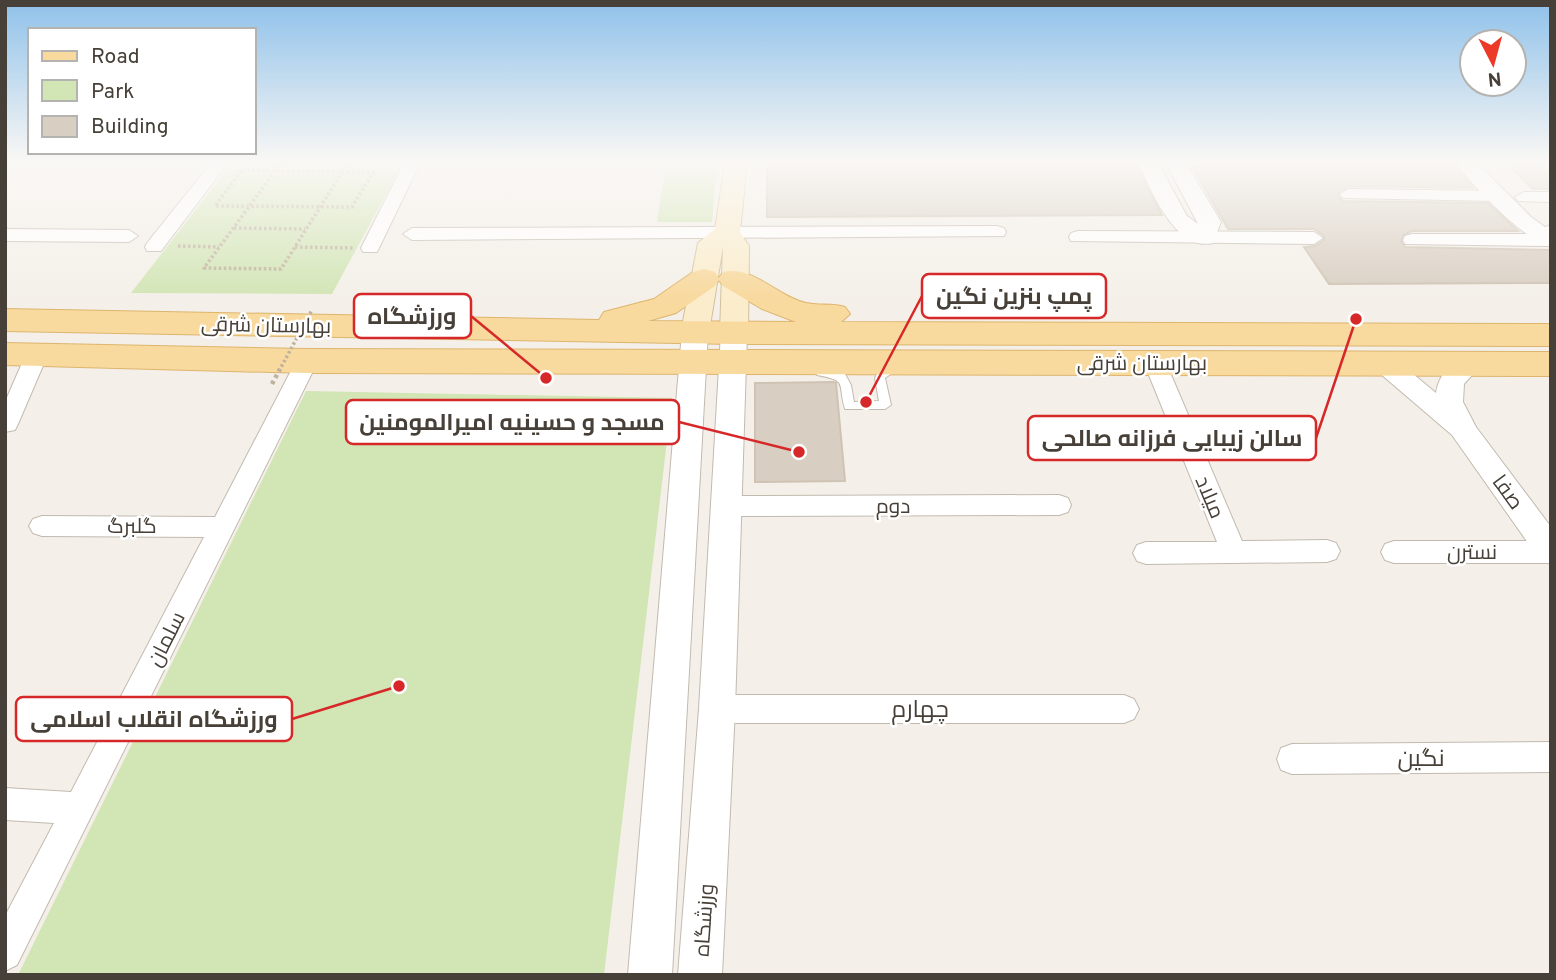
<svg xmlns="http://www.w3.org/2000/svg" width="1556" height="980" font-family="Overpass,Cairo,sans-serif">
  <rect width="100%" height="100%" fill="#f4f0e9"/>
  <path fill="#d2e5b5" d="M 232,163 L 403,163 L 332,294 L 131,293 Z
    M 666,163 L 717,163 L 712,222 L 657,222 Z
    M 306,391 L 672,398 L 604,975 L 18,975 Z"/>
  <path fill="#d8cec2" stroke="#cfc3b3" stroke-width="2" d="M 767,163 L 1135,163 L 1162,215 L 767,217 Z
    M 1454,164 L 1473,188 L 1349,186 L 1339,192 L 1338,196 L 1343,201 L 1488,203 L 1518,231 L 1412,231 L 1403,235 L 1401,241 L 1405,247 L 1551,250 L 1551,283 L 1329,284 L 1304,247 L 1315,246 L 1324,240 L 1324,236 L 1314,229 L 1228,229 L 1192,166 Z
    M 1540,164 L 1551,164 L 1551,189 L 1533,189 L 1508,165 Z
    M 833,382 L 836,383 L 845,481 L 755,482 L 755,383 Z"/>
  <g fill="none" stroke-linecap="round" stroke-linejoin="round">
    <defs>
      <path id="service" d="M 896,363 L 900,364 L 901,367 L 885,378 L 891,405 L 885,409 L 845,409 C 837,383 849,381 817,375 L 816,372 L 821,368 L 845,374 L 851,385 L 854,402 L 879,401 L 875,378 L 879,370 Z"/>
      <path id="minor" d="M 211,163 L 228,163 L 161,251 L 147,251 L 145,247 L 147,243 Z
        M 404,163 L 420,163 L 379,248 L 377,252 L 363,252 L 361,248 Z
        M 1349,189 L 1498,191 L 1507,196 L 1498,201 L 1343,198 L 1340,194 Z
        M 1524,192 L 1551,192 L 1551,202 L 1518,201 L 1515,197 Z
        M 997,226 L 1004,228 L 1006,232 L 1004,236 L 412,240 L 403,234 L 412,228 Z
        M 5,229 L 129,230 L 138,236 L 129,242 L 5,241 Z
        M 1078,231 L 1314,232 L 1323,238 L 1314,244 L 1071,241 L 1069,237 L 1071,233 Z
        M 1412,234 L 1551,234 L 1551,246 L 1405,244 L 1403,240 L 1405,236 Z
        M 37,347 L 45,349 L 48,354 L 18,424 L 15,430 L 5,432 L 5,402 L 26,354 L 29,349 Z
        M 307,354 L 315,356 L 318,361 L 17,965 L 5,971 L 5,916 L 54,823 L 5,820 L 5,788 L 71,792 L 204,537 L 42,536 L 33,533 L 29,526 L 33,519 L 42,516 L 215,517 L 296,361 L 299,356 Z
        M 1155,356 L 1163,358 L 1166,363 L 1242,541 L 1327,540 L 1336,543 L 1340,551 L 1336,559 L 1327,562 L 1146,564 L 1137,561 L 1133,553 L 1137,545 L 1146,542 L 1217,542 L 1144,363 L 1147,358 Z
        M 1059,495 L 1068,498 L 1071,505 L 1068,512 L 1059,515 L 727,516 L 718,513 L 715,506 L 718,499 L 727,496 Z
        M 1394,541 L 1551,541 L 1551,563 L 1394,563 L 1385,560 L 1381,552 L 1385,544 Z
        M 717,695 L 1124,695 L 1134,699 L 1139,709 L 1134,719 L 1124,723 L 717,723 L 707,719 L 702,709 L 707,699 Z
        M 1551,742 L 1551,772 L 1292,774 L 1281,770 L 1277,759 L 1281,748 L 1292,744 Z"/>
      <path id="tertiary" d="M 1138,163 L 1158,163 L 1187,216 L 1198,224 L 1166,163 L 1186,163 L 1221,222 L 1213,243 C 1175,252 1151,189 1138,163 Z
        M 1456,163 L 1477,163 L 1531,217 L 1545,227 L 1551,225 L 1551,246 C 1527,244 1471,184 1456,163 Z
        M 695,324 L 704,326 L 708,332 L 672,975 L 628,975 L 682,332 L 686,326 Z
        M 734,325 L 743,327 L 747,333 L 735,709 L 722,975 L 678,975 L 699,709 L 721,333 L 725,327 Z
        M 1385,355 L 1394,358 L 1436,393 C 1439,373 1456,352 1478,358 L 1482,364 L 1464,384 L 1463,402 L 1476,427 L 1551,527 L 1551,564 L 1540,560 L 1452,435 L 1376,370 L 1372,364 L 1376,358 Z"/>
      <path id="secondary" d="M 725,163 L 747,163 L 740,232 L 749,246 L 748,333 L 744,340 L 734,342 L 724,340 L 720,333 L 723,246 L 709,332 L 705,339 L 695,341 L 685,339 L 681,332 L 698,243 L 715,229 Z"/>
      <path id="primary" d="M 704,269 L 715,272 L 719,278 L 723,272 C 753,265 778,297 806,303 C 819,306 832,303 845,307 L 850,314 L 841,322 L 1551,324 L 1551,346 L 734,344 L 5,331 L 5,309 L 599,320 L 604,312 L 654,299 L 693,272 ZM 719,280 L 723,286 L 762,309 L 796,322 L 648,321 L 676,313 L 715,286 Z
        M 5,343 L 307,349 L 1551,352 L 1551,376 L 307,373 L 5,365 Z"/>
    </defs>
    <use href="#service" stroke="#c2baaf" stroke-width="2"/>
    <use href="#minor" stroke="#c2baaf" stroke-width="2"/>
    <use href="#tertiary" stroke="#c2baaf" stroke-width="2"/>
    <use href="#secondary" stroke="#d1c09b" stroke-width="2"/>
    <use href="#primary" stroke="#ddb56e" stroke-width="2"/>
    <path stroke="#c0b29e" stroke-width="3.5" stroke-dasharray="2.5 2.5" stroke-linecap="butt" d="M 281,163 L 204,268 L 281,269 L 348,163
      M 242,170 L 373,172 L 352,207 L 215,206 Z
      M 234,228 L 305,229
      M 178,246 L 219,247
      M 295,247 L 353,248"/>
    <use href="#service" fill="#fff" fill-rule="evenodd"/>
    <use href="#minor" fill="#fff" fill-rule="evenodd"/>
    <use href="#tertiary" fill="#fff" fill-rule="evenodd"/>
    <use href="#secondary" fill="#fbedcc" fill-rule="evenodd"/>
    <use href="#primary" fill="#f8d99e" fill-rule="evenodd"/>
    <path stroke="#c0b29e" stroke-width="3.5" stroke-dasharray="2.5 2.5" stroke-linecap="butt" d="M 279,371 L 312,310"/>
    <path stroke="#c0b29e" stroke-width="4.5" stroke-dasharray="3.5 3.5" stroke-linecap="butt" d="M 272,384 L 280,369"/>
  </g>
  <linearGradient id="sky" x2="0" y2="1"><stop stop-color="#8fc1ea"/><stop offset="0.54" stop-color="#faf8f5"/><stop offset="1" stop-color="#faf8f5" stop-opacity="0"/></linearGradient>
  <rect width="1556" height="300" fill="url(#sky)"/>
  <g text-anchor="middle" stroke-width="5" stroke-linejoin="round" paint-order="stroke">
    <g font-size="21" fill="#474038" stroke="#fff">
      <text transform="translate(266 325) rotate(1)" y="7">بهارستان شرقی</text>
      <text x="1142" y="370">بهارستان شرقی</text>
      <text transform="translate(1508 492) rotate(54)" y="7">صفا</text>
      <text transform="translate(1210 497) rotate(67)" y="7">میلاد</text>
      <text x="893" y="513">دوم</text>
      <text x="132" y="533">گلبرگ</text>
      <text x="1472" y="559">نسترن</text>
      <text transform="translate(166 639) rotate(-63)" y="7">سلمان</text>
      <text transform="translate(704 920) rotate(-86)" y="7">ورزشگاه</text>
    </g>
    <g font-size="24" fill="#474038" stroke="#fff">
      <text x="920" y="717">چهارم</text>
      <text x="1421" y="766">نگین</text>
    </g>
  </g>
  <path fill="none" stroke="#d62828" stroke-width="2.5" d="M866 402L922 296M546 378L471 316M799 452L679 422M1356 319L1316 438M399 686L292 719"/>
  <g fill="#d62828" stroke="#fff" stroke-width="2.5">
    <circle cx="866" cy="402" r="7"/>
    <circle cx="546" cy="378" r="7"/>
    <circle cx="799" cy="452" r="7"/>
    <circle cx="1356" cy="319" r="7"/>
    <circle cx="399" cy="686" r="7"/>
  </g>
  <g fill="#fff" stroke="#d62828" stroke-width="2.5">
    <rect x="922" y="274" width="184" height="44" rx="7"/>
    <rect x="354" y="294" width="117" height="44" rx="7"/>
    <rect x="346" y="400" width="333" height="44" rx="7"/>
    <rect x="1028" y="416" width="288" height="44" rx="7"/>
    <rect x="16" y="697" width="276" height="44" rx="7"/>
  </g>
  <g font-size="23" text-anchor="middle" font-weight="bold" fill="#474038">
    <text x="1014" y="304">پمپ بنزین نگین</text>
    <text x="412" y="324">ورزشگاه</text>
    <text x="512" y="430">مسجد و حسینیه امیرالمومنین</text>
    <text x="1172" y="446">سالن زیبایی فرزانه صالحی</text>
    <text x="154" y="727">ورزشگاه انقلاب اسلامی</text>
  </g>
  <rect width="1556" height="980" fill="none" stroke="#474038" stroke-width="14"/>
  <rect x="28" y="28" width="228" height="126" fill="#ffffff" stroke="#b5b3af" stroke-width="2"/>
  <rect x="42" y="51" width="35" height="10" fill="#f8d99e" stroke="#b5b3af" stroke-width="2"/>
  <text x="91" y="63" font-size="21" fill="#474038">Road</text>
  <rect x="42" y="80" width="35" height="21" fill="#d2e5b5" stroke="#b5b3af" stroke-width="2"/>
  <text x="91" y="98" font-size="21" fill="#474038">Park</text>
  <rect x="42" y="116" width="35" height="21" fill="#d8cec2" stroke="#b5b3af" stroke-width="2"/>
  <text x="91" y="133" font-size="21" fill="#474038">Building</text>
  <g transform="translate(1493 63) rotate(174)"><circle r="33" fill="#ffffff" stroke="#b5b3af" stroke-width="2"/>
  <path d="M0-5L12 26L0 18L-12 26Z" fill="#ed3927"/>
  <text y="-10" font-size="19" font-weight="bold" text-anchor="middle" fill="#474038">N</text>
  </g>
</svg>
